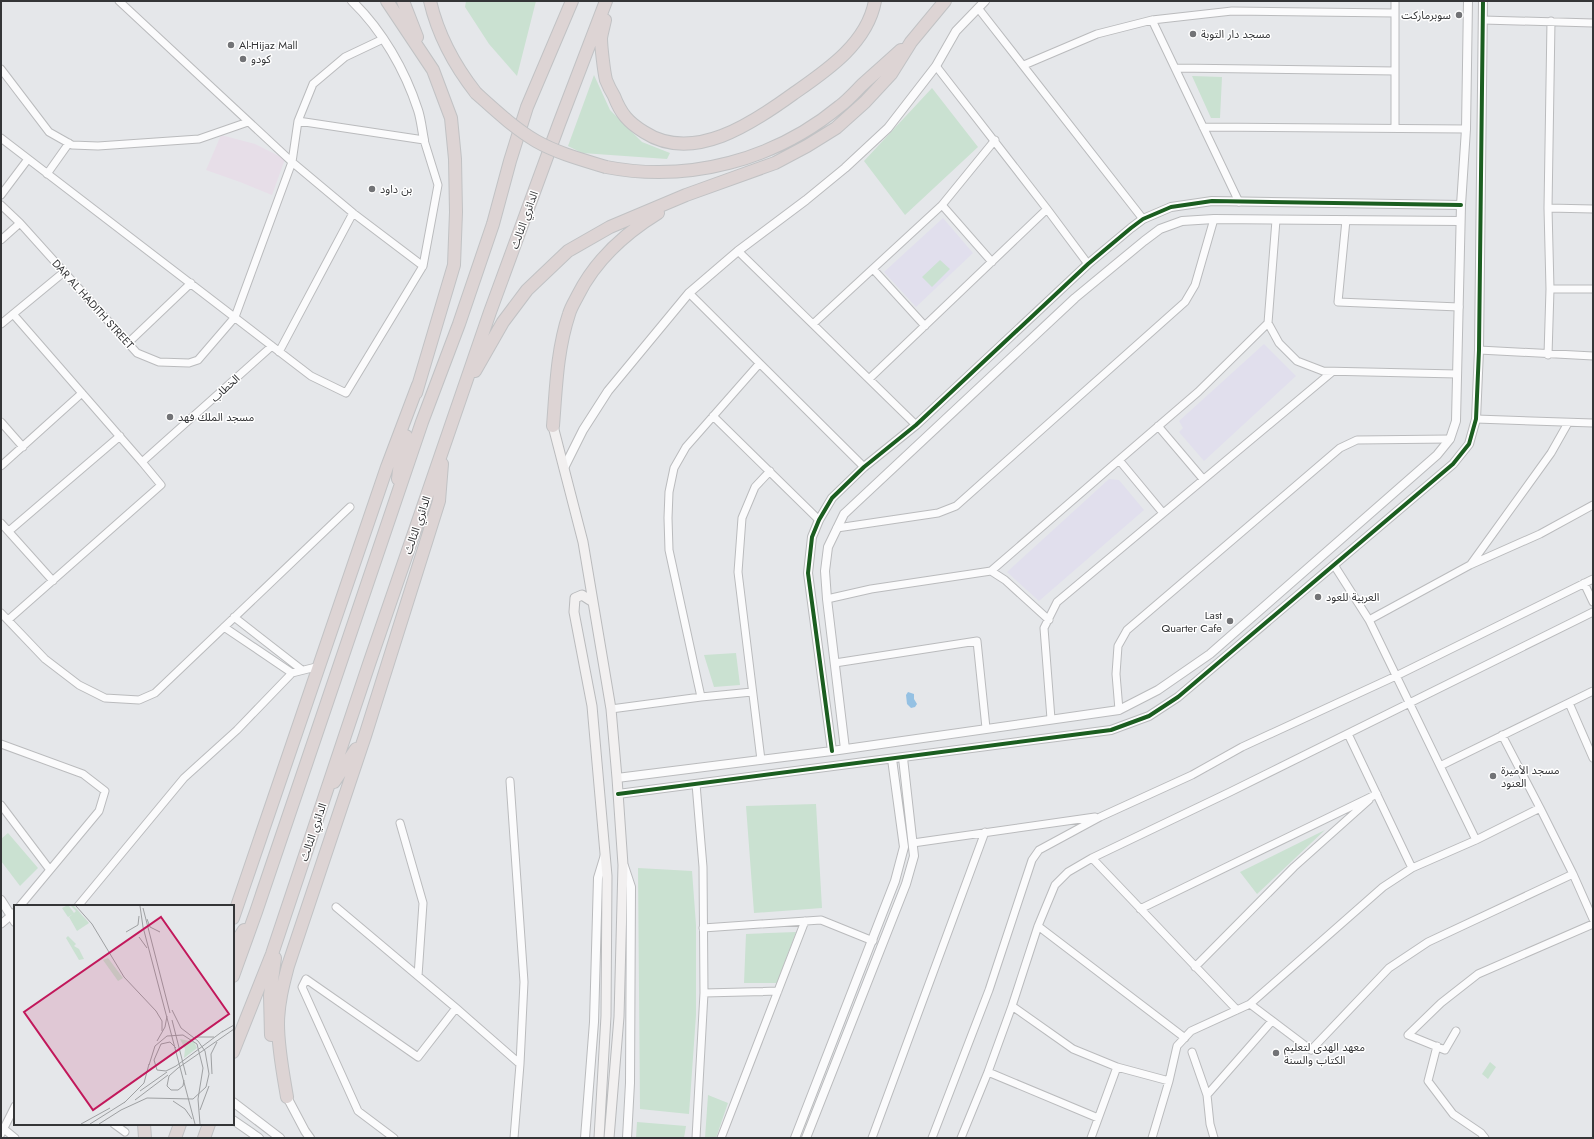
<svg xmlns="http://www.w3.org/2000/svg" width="1594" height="1139" font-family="Jost,'Noto Sans Arabic',sans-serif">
  <rect width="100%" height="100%" fill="#e5e7ea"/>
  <path fill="#e7dee8" d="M 221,135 L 255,144 L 285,159 L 272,195 L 240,182 L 206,170 Z"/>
  <path fill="#e1dfed" d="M 943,218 L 973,253 L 916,307 L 884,272 Z
    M 1264,344 L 1296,376 L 1204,461 L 1179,432 L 1183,428 L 1179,421 Z
    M 1109,479 L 1119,480 L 1144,510 L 1039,601 L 1007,572 Z"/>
  <path fill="#cae1d1" d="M 466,1 L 536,1 L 517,76 L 489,44 L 465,7 Z
    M 594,75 L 610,110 L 642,142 L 670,153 L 667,159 L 582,153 L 568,146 Z
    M 1192,76 L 1222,77 L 1220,118 L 1211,118 Z
    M 932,88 L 978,147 L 905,215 L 864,161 Z
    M 940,260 L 950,269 L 932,287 L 922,277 Z
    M 736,653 L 740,685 L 714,687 L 704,655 Z
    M 816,804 L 822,908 L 754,913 L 746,806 Z
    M 1325,830 L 1257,894 L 1240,872 Z
    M 8,833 L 38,868 L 20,886 L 1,861 L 1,839 Z
    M 638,868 L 692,871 L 696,925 L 696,1015 L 689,1114 L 640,1109 Z
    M 796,932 L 777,983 L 744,983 L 746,934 Z
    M 1490,1062 L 1496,1067 L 1488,1079 L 1482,1074 Z
    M 708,1095 L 728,1103 L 716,1138 L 705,1138 Z
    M 637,1122 L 686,1126 L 684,1138 L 636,1138 Z"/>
  <path fill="#95c1e3" d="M 908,692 L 914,694 L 914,699 L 917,704 L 915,707 L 911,708 L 907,704 L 906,695 Z"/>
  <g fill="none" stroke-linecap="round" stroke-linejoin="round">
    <defs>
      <path id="minor" d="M 978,8 L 1143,219
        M 1152,20 L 1239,202
        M 1483,20 L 1593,23
        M 1024,65 L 1097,34 L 1152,20 L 1232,11 L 1395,13
        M 936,66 L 1047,209 L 1088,264
        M 1175,68 L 1395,71
        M 1,69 L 49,132 L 72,145 L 98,146 L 199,139 L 248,122
        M 298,121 L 424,140 L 438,185 L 423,266
        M 1203,127 L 1466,129
        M 1395,128 L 1395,1
        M 1,138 L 311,376 L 346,393 L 423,266 L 353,213 L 292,162 L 119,1
        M 47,174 L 69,143
        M 1,195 L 28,159
        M 1,205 L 20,223 L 137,353 L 159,362 L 189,363 L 198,360 L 235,317 L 292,162 L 298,121 L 313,84 L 345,57 L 383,39
        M 942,205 L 992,262
        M 1548,208 L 1593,209
        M 1276,220 L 1268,323 L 1279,343 L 1297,361 L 1323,371 L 1457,374
        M 1346,220 L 1338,302 L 1459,307
        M 1,240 L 20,223
        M 738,251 L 916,425
        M 873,269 L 925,326
        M 1550,289 L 1593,289
        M 689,293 L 864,467
        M 1,324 L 64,272
        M 813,324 L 942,205 L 995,140
        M 128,343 L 191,283
        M 1479,350 L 1593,356
        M 279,352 L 353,213
        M 1548,355 L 1550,289 L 1548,208 L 1551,21
        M 869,379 L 1047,209
        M 713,416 L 819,520
        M 1476,419 L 1593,423
        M 1,422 L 23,447
        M 1158,426 L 1203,479
        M 142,462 L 272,346
        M 1,466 L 82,393
        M 1163,513 L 1119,460 L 1198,392 L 1268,323
        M 1,523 L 53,581
        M 837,528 L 938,513 L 956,506 L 1185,302 L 1195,285 L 1214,219
        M 9,531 L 120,436
        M 1471,564 L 1551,453 L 1568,423
        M 1334,565 L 1369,620 L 1476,840
        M 991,571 L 1005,580 L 1049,620
        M 1584,583 L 1593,602
        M 827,599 L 871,589 L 991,571 L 1119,460
        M 1,613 L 45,659 L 79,685 L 105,698 L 139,700 L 155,693 L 350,507
        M 234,617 L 302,670
        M 8,620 L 161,485 L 142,462 L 13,314
        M 1369,620 L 1470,565 L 1540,534 L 1593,505
        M 224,627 L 292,673
        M 835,663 L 977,641 L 986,728
        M 701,697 L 669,550 L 668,518 L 669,492 L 674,468 L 686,447 L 759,364
        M 1569,703 L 1593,758
        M 611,709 L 701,697 L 752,692
        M 1119,710 L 1116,674 L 1118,646 L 1127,630 L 1340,448 L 1357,440 L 1450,439
        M 1051,719 L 1044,628 L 1057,602 L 1332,372
        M 1348,734 L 1412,868
        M 1502,735 L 1540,808
        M 1,744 L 83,774 L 105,791 L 99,811 L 20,906
        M 761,760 L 738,572 L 742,518 L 755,487 L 770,471
        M 1440,766 L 1593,691
        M 1,805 L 50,870
        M 400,823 L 423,903 L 418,976
        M 913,843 L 1095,817
        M 1092,858 L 1237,1010
        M 78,906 L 184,778 L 237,730 L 292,673 L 320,666
        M 336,907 L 456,1008 L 418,1057 L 306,979 L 302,987 L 358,1111 L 394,1138
        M 1140,909 L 1377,794
        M 1,924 L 15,912
        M 1038,926 L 1185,1038
        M 703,928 L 821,920 L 873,941
        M 1195,967 L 1294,867 L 1369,800
        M 704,993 L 778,991
        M 1250,1004 L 1311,1050 L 1389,968 L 1428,942 L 1573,874
        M 1012,1006 L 1073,1049 L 1117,1067 L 1169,1081
        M 456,1008 L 520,1064 L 524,982 L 510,781
        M 1456,1031 L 1445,1050 L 1408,1035 L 1441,1003 L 1478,974 L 1593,924
        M 1437,1046 L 1428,1081 L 1453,1114 L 1481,1133 L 1485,1138
        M 1192,1052 L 1207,1095
        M 988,1072 L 1098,1118
        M 114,1124 L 125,1132
        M 4,1129 L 15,1138
        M 1,1134 L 15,1106
        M 514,1138 L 520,1064
        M 696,1138 L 704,993 L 703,867 L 696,784
        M 721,1138 L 805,921
        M 872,1138 L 985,832
        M 932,1138 L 989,990 L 1032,860 L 1039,850 L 1100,817 L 1192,775 L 1242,747 L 1396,676 L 1593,579
        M 961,1138 L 988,1072 L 1012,1006 L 1038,926 L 1055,885 L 1068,872 L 1092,858 L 1230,792 L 1593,612
        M 1091,1138 L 1117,1067
        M 1152,1138 L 1169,1081 L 1177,1046 L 1191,1031 L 1250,1004 L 1383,887 L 1412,868 L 1476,840 L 1540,808 L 1573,874 L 1593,919
        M 1214,1138 L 1210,1124 L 1207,1095 L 1272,1021"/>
      <path id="tertiary" d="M 352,1 C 382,30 405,70 418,110 C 421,119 422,130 424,140
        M 564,468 L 583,430 L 608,391 L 689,293 L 738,251 L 806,200 L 845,168 L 888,128 L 936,66 L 956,31 L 985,1
        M 845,749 L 827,599 L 825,571 L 828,547 L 844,514 L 1075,298 L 1144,241 L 1160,229 L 1182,221 L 1214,219 L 1460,221
        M 832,751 L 808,573 L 812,537 L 819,520 L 832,498 L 864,467 L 916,425 L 1088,264 L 1131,228 L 1143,219 L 1171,207 L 1212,201 L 1461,205
        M 617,778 L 832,751 L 1119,710 L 1158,690 L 1210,654 L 1437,455 L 1450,439 L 1456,421 L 1461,205 L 1466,129 L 1468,1
        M 618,794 L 1111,730 L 1149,716 L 1178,697 L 1453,464 L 1469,444 L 1476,419 L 1479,350 L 1483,1
        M 624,866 L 631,887 L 630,1083 L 627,1138
        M 1,900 L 15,922
        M 287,1097 L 305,1131 L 310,1138
        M 233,1102 L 280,1138
        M 233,1120 L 259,1138
        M 585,1138 L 594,1022 L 598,878 L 605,855
        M 795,1138 L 895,881 L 904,847 L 892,759
        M 806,1138 L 906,884 L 914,856 L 903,758"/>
      <path id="secondary" d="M 553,426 L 583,542 L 611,709 L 617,778 L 623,865 L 619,1017 L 609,1138
        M 593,602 L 582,595 L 575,598 L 574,612 L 592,706 L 607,876 L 606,1016 L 599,1138"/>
      <path id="motorway" d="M 387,1 L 433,70 L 451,118 L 455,159 L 456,212 L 454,265 L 416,393
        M 403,1 L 417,37
        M 430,1 C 438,35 454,65 476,93
        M 605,20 C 604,25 602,32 601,38 C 601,46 604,72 606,80 C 608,85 611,91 614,96 C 621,114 628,122 644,132 C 693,164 753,123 793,94 C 826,71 867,44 875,1
        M 606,167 C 689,183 775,160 840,106 C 848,100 855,92 862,85 C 875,73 888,62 901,50
        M 475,371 L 503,322 L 527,290 L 568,251 L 610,227 L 686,195 L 775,163 L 807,146 L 836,128 L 865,102 L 891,74 L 911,42 L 945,1
        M 553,426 C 556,388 557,350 569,314 C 571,307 575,301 578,295 C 596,259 624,234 658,213
        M 398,479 L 400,462 L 406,436
        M 334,782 L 356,749
        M 233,918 L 387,467 L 418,385
        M 233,947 L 244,930
        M 233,976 L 256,912 L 422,422 L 459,324 L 493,224 L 510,161 L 527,107 L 572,1
        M 271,1035 L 270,995 L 275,958
        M 233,1052 L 272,954 L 369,664 L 490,312 L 559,124 L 606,1
        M 287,1097 C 283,1073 278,1048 278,1024 C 278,1004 283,985 288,966 L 365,736 L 439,501 L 442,464
        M 144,1124 L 145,1138
        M 175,1138 L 180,1124
        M 204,1138 L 209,1124"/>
    </defs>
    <use href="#minor" stroke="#babbbd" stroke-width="9"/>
    <use href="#tertiary" stroke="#babbbd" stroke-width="10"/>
    <use href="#secondary" stroke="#babbbd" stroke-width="11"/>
    <use href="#motorway" stroke="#c1c2c4" stroke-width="14"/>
    <use href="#minor" stroke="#fbfbfc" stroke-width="7"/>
    <use href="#tertiary" stroke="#fbfbfc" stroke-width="8"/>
    <use href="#secondary" stroke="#f2f0f0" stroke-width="9"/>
    <use href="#motorway" stroke="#ddd4d4" stroke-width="12"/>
    <defs>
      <path id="motorway-bridge" d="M 476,93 C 495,110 514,128 536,141 C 557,153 583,160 606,167"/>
    </defs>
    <use href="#motorway-bridge" stroke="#c1c2c4" stroke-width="14" stroke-linecap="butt"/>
    <use href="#motorway-bridge" stroke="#ddd4d4" stroke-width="12"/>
    <defs>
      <path id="cycleway" d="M 832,751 L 808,573 L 812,537 L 819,520 L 832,498 L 864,467 L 916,425 L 1088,264 L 1131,228 L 1143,219 L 1171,207 L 1212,201 L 1461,205
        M 618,794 L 1111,730 L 1149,716 L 1178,697 L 1453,464 L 1469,444 L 1476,419 L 1479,350 L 1483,1"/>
    </defs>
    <use href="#cycleway" stroke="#fff" stroke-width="6"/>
    <use href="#cycleway" stroke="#1b5e20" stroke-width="4"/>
  </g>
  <g fill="#727376" stroke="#fff" stroke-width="1.5">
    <circle cx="1459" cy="15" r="4"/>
    <circle cx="1193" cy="34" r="4"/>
    <circle cx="231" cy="45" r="4"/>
    <circle cx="243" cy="59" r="4"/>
    <circle cx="372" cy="189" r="4"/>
    <circle cx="170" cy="417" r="4"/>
    <circle cx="1318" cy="597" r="4"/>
    <circle cx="1230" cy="621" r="4"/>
    <circle cx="1493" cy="776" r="4"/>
    <circle cx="1276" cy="1053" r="4"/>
  </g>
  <g text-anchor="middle" stroke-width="3" stroke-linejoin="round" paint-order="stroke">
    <g font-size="11" fill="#343537" stroke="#fff" text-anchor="start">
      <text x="1451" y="19" text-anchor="end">سوبرماركت</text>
      <text x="1201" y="38">مسجد دار التوبة</text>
      <text x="239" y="49">Al-Hijaz Mall</text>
      <text x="251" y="63">كودو</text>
      <text x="380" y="193">بن داود</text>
      <text x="178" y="421">مسجد الملك فهد</text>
      <text x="1326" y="601">العربية للعود</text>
      <text x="1222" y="619" text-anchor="end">Last<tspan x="1222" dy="13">Quarter Cafe</tspan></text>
      <text x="1501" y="774">مسجد الأميرة<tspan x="1501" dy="13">العنود</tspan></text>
      <text x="1284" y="1051">معهد الهدى لتعليم<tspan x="1284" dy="13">الكتاب والسنة</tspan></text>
    </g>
    <g font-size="11" fill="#343537" stroke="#fff">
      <text transform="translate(524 220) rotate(-70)" y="4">الدائري الثالث</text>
      <text transform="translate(93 304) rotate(48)" y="4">DAR AL HADITH STREET</text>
      <text transform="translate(225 388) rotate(-42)" y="4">الخطاب</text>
      <text transform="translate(417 525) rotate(-71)" y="4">الدائري الثالث</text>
      <text transform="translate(313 832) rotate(-71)" y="4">الدائري الثالث</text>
    </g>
  </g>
  <g transform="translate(14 905)">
    <rect width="220" height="220" fill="#e5e7ea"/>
    <path d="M 52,1 L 55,1 L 60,8 L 62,6 L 57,1 L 60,1 L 75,18 L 63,26 L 55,12 L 59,9 L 54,12 L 48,3 ZM 54,31 L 62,39 L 60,41 L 65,44 L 70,54 L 65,55 L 52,33 ZM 94,53 L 109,73 L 104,76 L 89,55 ZM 166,134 L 180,137 L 183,143 L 170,153 L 171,144 Z" fill="#cae1d1"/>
    <path fill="none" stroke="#9ea0a2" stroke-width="1" d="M 62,1 L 78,19 L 110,72 L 142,106M 126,1 L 129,22 L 181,219M 129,3 L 156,108M 133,14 L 136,22 L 146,27M 112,27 L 124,20 L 125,11M 125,32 L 133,43M 142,106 L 148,116 L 148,126M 158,115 L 172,170M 208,127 L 220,120M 181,132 L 200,132M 143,136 L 151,122 L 153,111M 162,143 L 156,137 L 147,139 L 140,155 L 143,165 L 152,166 L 162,161 L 209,126M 135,160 L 141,141 L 153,131 L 169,130 L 183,139 L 189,163 L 184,194 L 186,219M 198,169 L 197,149 L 203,137M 170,175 L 169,181 L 164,185 L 157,185 L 153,181 L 155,171 L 164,163 L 220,124M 126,186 L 153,167M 121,195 L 154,170M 159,196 L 171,204 L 178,214M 110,198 L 130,178 L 135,159M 107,205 L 133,193 L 179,194 L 192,182 L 195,169 L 191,146 L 184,136 L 167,123 L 158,105M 186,205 L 195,181M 67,219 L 96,203M 76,219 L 111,197M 85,219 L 107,205"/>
    <path fill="#c2185b" fill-opacity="0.15" stroke="#c2185b" stroke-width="2" d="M 147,12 L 215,109 L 79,205 L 10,107 Z"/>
    <rect width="220" height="220" fill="none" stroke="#343537" stroke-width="2"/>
  </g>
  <rect width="1594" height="1139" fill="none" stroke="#343537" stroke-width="4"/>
</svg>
